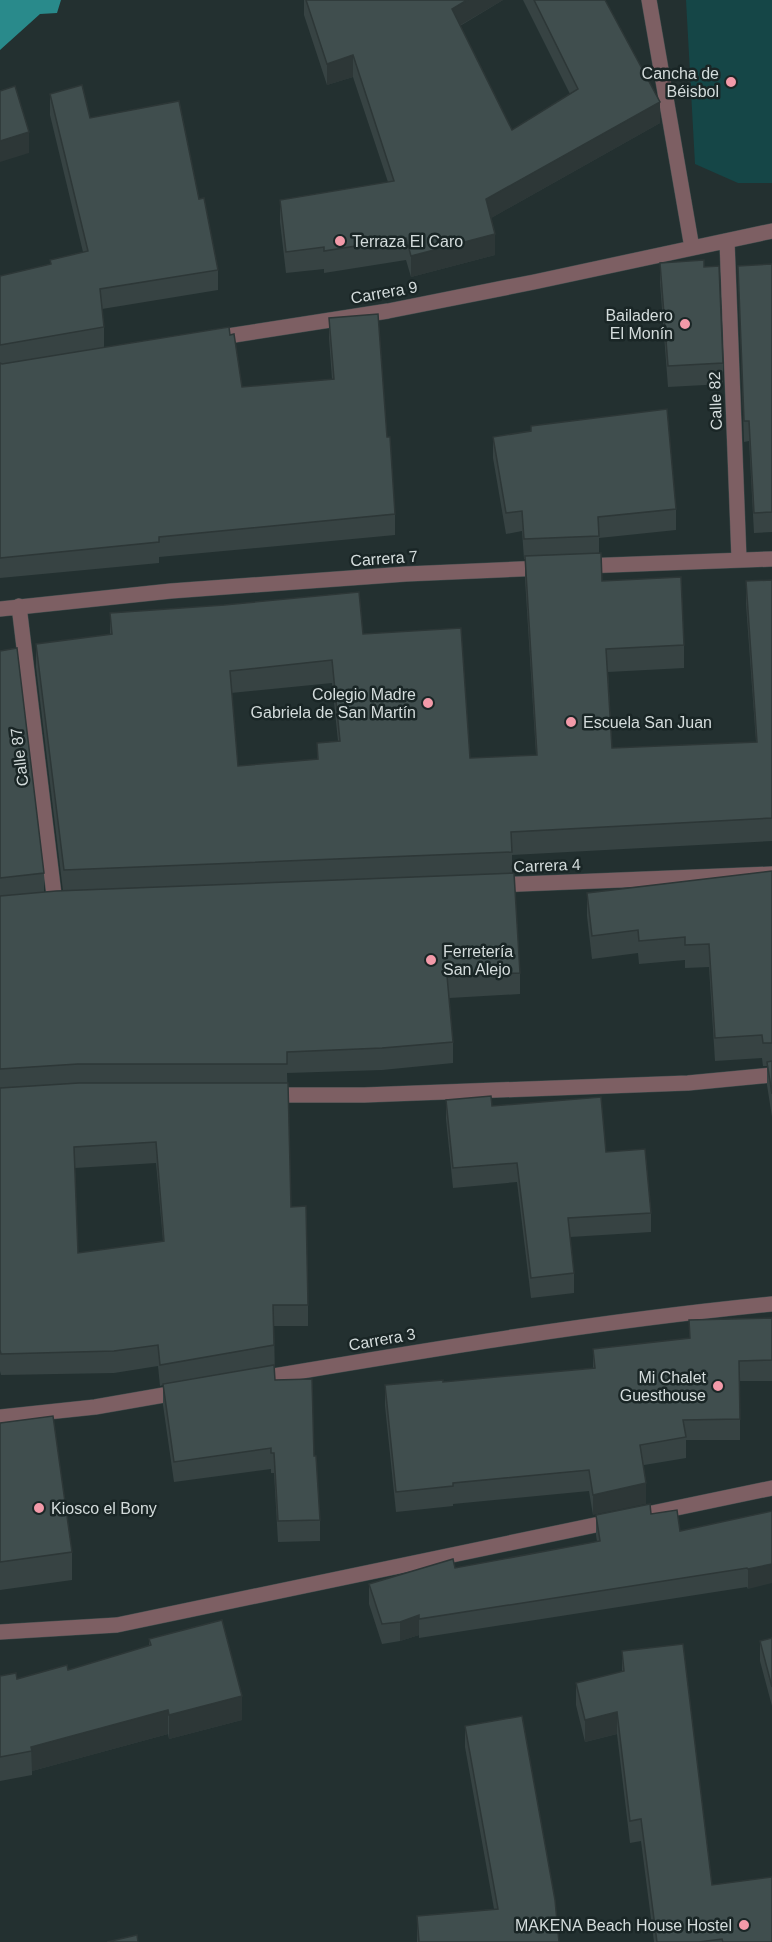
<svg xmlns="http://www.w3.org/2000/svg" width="772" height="1942" font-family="Arial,sans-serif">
  <rect width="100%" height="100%" fill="#233030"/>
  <path fill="#154647" d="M 686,0 L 772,0 L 772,183 L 738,183 L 695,164 Z"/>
  <path fill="#298a8b" d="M 0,0 L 61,0 L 57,13 L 40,14 L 0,50 Z"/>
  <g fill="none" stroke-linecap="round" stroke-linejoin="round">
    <defs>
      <path id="minor" d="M 649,0 L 692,248
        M 727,241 L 739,559
        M 215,338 L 388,311 L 534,282 L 772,231
        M 583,566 L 772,559
        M 19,606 L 55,903
        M 0,609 L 171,591 L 406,574 L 544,568
        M 494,885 L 772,874
        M 269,1095 L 364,1095 L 688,1083 L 772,1075
        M 255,1379 C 427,1350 599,1321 772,1304
        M 0,1417 L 95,1407 L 181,1392
        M 0,1632 L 117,1625 L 772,1488"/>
    </defs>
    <use href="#minor" stroke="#3f4c4c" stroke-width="16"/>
    <use href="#minor" stroke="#7d5f63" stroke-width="15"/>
  </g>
  <path fill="#374343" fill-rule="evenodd" d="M 304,0 L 503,0 L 460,26 L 512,130 L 570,94 L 523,0 L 605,0 L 660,123 L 491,218 L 495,255 L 411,277 L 406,260 L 324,273 L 324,269 L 286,273 L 280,222 L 280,200 L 388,182 L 353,77 L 327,85 L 304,15 Z
    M 50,94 L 90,118 L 199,199 L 218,270 L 218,290 L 102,309 L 104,327 L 104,347 L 242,387 L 332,379 L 329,338 L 329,318 L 387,437 L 395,514 L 395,535 L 159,557 L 159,563 L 0,578 L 0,276 L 50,265 L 50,260 L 83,252 L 50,115 Z
    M 660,263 L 723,363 L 723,384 L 668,387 L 660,283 Z
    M 772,264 L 772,532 L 754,533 L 749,441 L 744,442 L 738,266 Z
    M 531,426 L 676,509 L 676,530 L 599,538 L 599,553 L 602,581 L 684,645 L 684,668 L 608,672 L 612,748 L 756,742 L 746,604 L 746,581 L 772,580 L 772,841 L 512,855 L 512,873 L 520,973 L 520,994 L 449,998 L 453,1042 L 453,1063 L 382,1070 L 287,1073 L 291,1207 L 308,1305 L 308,1326 L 274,1326 L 275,1380 L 314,1456 L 320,1520 L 320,1541 L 278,1542 L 274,1473 L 271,1473 L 271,1469 L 174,1482 L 163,1405 L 163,1385 L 160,1386 L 158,1366 L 114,1373 L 1,1375 L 0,1371 L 0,651 L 44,873 L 44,892 L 63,891 L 36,667 L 36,644 L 110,635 L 110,613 L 363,634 L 470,758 L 536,755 L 525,579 L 525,559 L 524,559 L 522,531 L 506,534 L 493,458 L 493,437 L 531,431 ZM 332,683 L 338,741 L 317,743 L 317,759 L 238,766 L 231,693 ZM 156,1163 L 163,1241 L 78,1253 L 75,1168 Z
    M 772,871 L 772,1117 L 767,1085 L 767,1066 L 763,1066 L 762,1058 L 715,1061 L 709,967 L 685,968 L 685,960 L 639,964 L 638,953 L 592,959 L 587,916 L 587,893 Z
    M 446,1100 L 492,1106 L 606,1152 L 651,1213 L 651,1232 L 570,1237 L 574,1273 L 574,1293 L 531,1298 L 517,1182 L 453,1188 L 446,1119 Z
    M 772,1318 L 772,1381 L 740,1381 L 740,1440 L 686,1440 L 686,1458 L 644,1465 L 593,1515 L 589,1491 L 453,1504 L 453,1506 L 396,1512 L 385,1406 L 385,1385 L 443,1382 L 593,1368 L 593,1349 L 689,1338 Z
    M 0,1423 L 72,1552 L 72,1580 L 0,1590 Z
    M 772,1511 L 748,1589 L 747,1587 L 419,1638 L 419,1635 L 400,1641 L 382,1644 L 369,1604 L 369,1584 L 597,1542 L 596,1535 L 596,1515 L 651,1514 L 680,1531 Z
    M 772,1638 L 772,1706 L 760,1661 L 760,1641 Z
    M 149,1639 L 242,1720 L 169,1739 L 168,1734 L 32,1771 L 32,1775 L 0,1781 L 0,1676 L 17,1679 L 68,1670 L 149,1646 Z
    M 622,1651 L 712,1885 L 772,1942 L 654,1942 L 641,1841 L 630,1843 L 617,1734 L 585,1742 L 576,1705 L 576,1683 L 622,1672 Z
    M 465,1726 L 559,1942 L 417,1942 L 417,1916 L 494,1909 L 465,1747 Z"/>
  <path fill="#2d3737" d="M 467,0 L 503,0 L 452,30 L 452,9 Z
    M 353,55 L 353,77 L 327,85 L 327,64 Z
    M 660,102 L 660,123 L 486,221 L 486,199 Z
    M 29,132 L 29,153 L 0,162 L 0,141 Z
    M 495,234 L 495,255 L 411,277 L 411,256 Z
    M 646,1483 L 646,1504 L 593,1515 L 593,1495 Z
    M 772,1564 L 772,1583 L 748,1589 L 748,1569 Z
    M 419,1615 L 419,1635 L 400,1641 L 400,1622 Z
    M 242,1696 L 242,1720 L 169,1739 L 169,1715 Z
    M 168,1710 L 168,1734 L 32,1771 L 31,1747 Z
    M 617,1712 L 617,1734 L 585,1742 L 585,1720 Z"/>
  <path fill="#404e4e" stroke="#2d3737" stroke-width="1.5" fill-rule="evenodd" d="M 306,0 L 467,0 L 452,9 L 512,130 L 578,89 L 534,0 L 605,0 L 660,102 L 486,199 L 495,234 L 411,256 L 406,238 L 324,251 L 324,247 L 286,252 L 280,200 L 394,181 L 353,55 L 327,64 Z
    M 82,85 L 90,118 L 179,101 L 199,199 L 204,198 L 218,270 L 100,289 L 104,327 L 0,345 L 0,276 L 51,264 L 50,260 L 88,251 L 50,94 Z
    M 15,86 L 29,132 L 0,141 L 0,91 Z
    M 704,260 L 704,267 L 719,266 L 723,363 L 668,366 L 660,263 Z
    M 772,264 L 772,512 L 754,513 L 749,421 L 744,421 L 738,266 Z
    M 378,314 L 387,437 L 390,437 L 395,514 L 159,537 L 159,542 L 0,558 L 0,363 L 2,364 L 229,327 L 230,335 L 234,334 L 242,387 L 334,379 L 329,318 Z
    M 667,409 L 676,509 L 598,517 L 599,536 L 524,539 L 522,511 L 506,513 L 493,437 L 531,431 L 531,426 Z
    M 601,553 L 602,581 L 681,577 L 684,645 L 606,649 L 612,748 L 757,742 L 746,581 L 772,580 L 772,818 L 511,832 L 512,852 L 64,870 L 36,644 L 112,634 L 110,613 L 224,605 L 359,592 L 363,634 L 461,628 L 470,758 L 537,755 L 525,556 ZM 332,660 L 340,741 L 317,743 L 318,759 L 238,766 L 230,671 Z
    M 17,648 L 44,873 L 0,878 L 0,651 Z
    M 772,871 L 772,1043 L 763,1043 L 762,1035 L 715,1038 L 709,944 L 685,945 L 685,937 L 639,941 L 638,930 L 592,936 L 587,893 Z
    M 514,873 L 520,973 L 447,976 L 453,1042 L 382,1048 L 287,1052 L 287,1064 L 78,1064 L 0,1069 L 0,896 L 56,891 Z
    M 772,1061 L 772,1094 L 767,1062 Z
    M 79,1083 L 288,1083 L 291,1207 L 306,1206 L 308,1305 L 273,1305 L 274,1345 L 160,1365 L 158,1345 L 114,1351 L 1,1354 L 0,1350 L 0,1088 ZM 156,1142 L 164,1241 L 78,1253 L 74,1147 Z
    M 491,1096 L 492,1106 L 601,1097 L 606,1152 L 645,1149 L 651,1213 L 568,1218 L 574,1273 L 531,1278 L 517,1163 L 453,1168 L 446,1100 Z
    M 772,1318 L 772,1360 L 739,1361 L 740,1419 L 683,1420 L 686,1437 L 640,1445 L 646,1483 L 593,1495 L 589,1470 L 453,1483 L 453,1486 L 396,1492 L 385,1385 L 443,1380 L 443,1382 L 595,1368 L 593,1349 L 690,1338 L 689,1320 Z
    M 274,1365 L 275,1380 L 312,1379 L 314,1456 L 316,1456 L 320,1520 L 278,1521 L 274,1453 L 271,1453 L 271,1448 L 174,1462 L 163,1384 Z
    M 53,1416 L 72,1552 L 0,1562 L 0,1423 Z
    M 650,1504 L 651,1514 L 677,1510 L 680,1531 L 772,1511 L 772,1564 L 748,1569 L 747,1568 L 419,1619 L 419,1615 L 400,1622 L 382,1624 L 369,1584 L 453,1559 L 455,1568 L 600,1541 L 596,1515 Z
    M 222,1620 L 242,1696 L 169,1715 L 168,1710 L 31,1747 L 32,1751 L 0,1757 L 0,1676 L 16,1673 L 17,1679 L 67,1665 L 68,1670 L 151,1645 L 149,1639 Z
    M 772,1638 L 772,1687 L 760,1641 Z
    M 683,1644 L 712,1885 L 772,1877 L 772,1942 L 723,1942 L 722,1939 L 699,1942 L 657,1942 L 641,1819 L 630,1821 L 617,1712 L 585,1720 L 576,1683 L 624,1671 L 622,1651 Z
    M 522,1716 L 555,1900 L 559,1942 L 419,1942 L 417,1916 L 498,1909 L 465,1726 Z
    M 137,1935 L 138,1942 L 107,1942 Z"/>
  <g fill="#f39aa9" stroke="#1a2626" stroke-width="2">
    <circle cx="731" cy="82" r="6"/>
    <circle cx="340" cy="241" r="6"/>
    <circle cx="685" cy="324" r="6"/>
    <circle cx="428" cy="703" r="6"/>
    <circle cx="571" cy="722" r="6"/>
    <circle cx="431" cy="960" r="6"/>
    <circle cx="718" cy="1386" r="6"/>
    <circle cx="39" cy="1508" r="6"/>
    <circle cx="744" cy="1925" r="6"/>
  </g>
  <g text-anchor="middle" stroke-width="5" stroke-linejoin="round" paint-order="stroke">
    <g font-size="16" fill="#d4dcdc" stroke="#1a2626" text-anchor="end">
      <text x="719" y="79">Cancha de<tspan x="719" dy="18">Béisbol</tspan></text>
      <text x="352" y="247" text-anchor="start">Terraza El Caro</text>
      <text x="673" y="321">Bailadero<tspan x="673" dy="18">El Monín</tspan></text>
      <text x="416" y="700">Colegio Madre<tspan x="416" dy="18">Gabriela de San Martín</tspan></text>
      <text x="583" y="728" text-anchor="start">Escuela San Juan</text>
      <text x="443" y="957" text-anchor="start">Ferretería<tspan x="443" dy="18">San Alejo</tspan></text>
      <text x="706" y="1383">Mi Chalet<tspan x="706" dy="18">Guesthouse</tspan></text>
      <text x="51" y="1514" text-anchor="start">Kiosco el Bony</text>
      <text x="732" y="1931">MAKENA Beach House Hostel</text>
    </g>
    <g font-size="16" fill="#d4dcdc" stroke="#1a2626">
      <text transform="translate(384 292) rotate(-10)" y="6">Carrera 9</text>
      <text transform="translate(715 401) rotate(-92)" y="6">Calle 82</text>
      <text transform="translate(384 558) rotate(-4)" y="6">Carrera 7</text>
      <text transform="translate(19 757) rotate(-97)" y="6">Calle 87</text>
      <text transform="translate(547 865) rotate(-2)" y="6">Carrera 4</text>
      <text transform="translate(382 1339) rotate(-10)" y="6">Carrera 3</text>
    </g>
  </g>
</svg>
